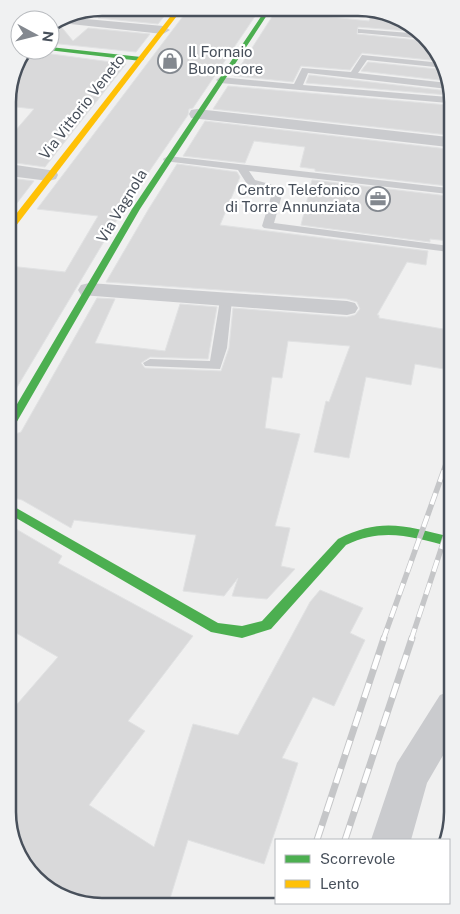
<svg xmlns="http://www.w3.org/2000/svg" width="460" height="914" font-family="'Public Sans',sans-serif">
  <rect width="100%" height="100%" fill="#f0f0f0"/>
  <path fill="#d9d9da" stroke="#e1e2e3" d="M 109,8 L 157,8 L 170,9 L 158,24 L 98,18 Z
    M 193,8 L 260,9 L 193,108 L 189,109 L 188,115 L 124,208 L 10,399 L 9,266 L 65,272 L 98,216 L 37,209 L 187,11 Z
    M 277,9 L 307,9 L 303,14 L 369,21 L 372,9 L 376,9 L 421,32 L 358,27 L 357,34 L 427,41 L 440,61 L 362,53 L 350,70 L 301,66 L 293,82 L 234,76 Z
    M 59,24 L 73,41 L 88,28 L 150,34 L 136,52 L 50,43 L 50,27 Z
    M 29,51 L 126,64 L 45,167 L 9,162 L 9,138 L 34,109 L 8,106 L 8,90 Z
    M 368,62 L 446,70 L 448,81 L 361,71 Z
    M 309,75 L 448,91 L 448,95 L 306,83 Z
    M 228,86 L 448,105 L 448,135 L 213,109 Z
    M 205,121 L 448,149 L 448,186 L 315,171 L 315,169 L 300,167 L 305,147 L 254,141 L 245,163 L 183,156 Z
    M 177,164 L 237,172 L 240,177 L 220,225 L 428,251 L 426,265 L 407,262 L 377,315 L 379,315 L 379,318 L 449,330 L 444,369 L 415,364 L 411,385 L 366,377 L 349,458 L 314,452 L 326,401 L 329,402 L 350,346 L 288,341 L 282,378 L 272,377 L 265,428 L 300,434 L 275,526 L 290,528 L 281,566 L 295,569 L 267,599 L 232,596 L 238,578 L 224,596 L 183,591 L 196,535 L 74,520 L 71,528 L 22,500 L 11,497 L 10,436 L 21,432 L 97,298 L 115,299 L 95,343 L 165,351 L 180,304 L 217,307 L 208,359 L 150,357 L 141,363 L 145,368 L 221,371 L 229,348 L 233,308 L 347,317 L 355,315 L 360,309 L 357,302 L 347,299 L 106,282 L 148,210 Z
    M 9,178 L 34,181 L 14,207 L 9,206 Z
    M 312,180 L 448,196 L 449,241 L 430,239 L 430,242 L 301,225 Z
    M 11,526 L 62,556 L 58,563 L 193,636 L 128,721 L 145,731 L 89,805 L 154,847 L 193,724 L 238,735 L 310,602 L 320,590 L 363,608 L 350,633 L 365,640 L 334,706 L 313,697 L 282,758 L 298,763 L 264,864 L 188,840 L 168,905 L 89,906 L 40,883 L 12,842 L 12,710 L 58,657 L 11,630 Z"/>
  <g fill="none" stroke-linecap="round" stroke-linejoin="round">
    <path fill="#cacbce" fill-rule="evenodd" d="M 358,29 L 423,34 L 426,39 L 361,33 L 358,33 Z
      M 362,55 L 442,63 L 445,68 L 367,60 L 358,73 L 448,83 L 448,89 L 308,73 L 303,85 L 448,97 L 448,103 L 220,83 L 216,80 L 220,77 L 294,84 L 302,68 L 351,72 Z
      M 168,156 L 448,188 L 448,194 L 249,171 L 255,180 L 284,188 L 274,223 L 449,246 L 449,252 L 264,228 L 262,226 L 273,190 L 247,184 L 238,170 L 164,161 L 163,159 Z
      M 226,296 L 232,300 L 227,348 L 220,369 L 145,366 L 143,363 L 150,359 L 210,361 L 220,300 Z"/>
    <path fill="#cacbce" fill-rule="evenodd" d="M 75,18 L 163,26 L 170,30 L 163,34 L 61,23 Z
      M 197,109 L 448,137 L 448,147 L 191,118 L 189,114 L 191,110 Z
      M 9,164 L 56,171 L 58,175 L 56,179 L 49,181 L 9,176 Z
      M 89,283 L 347,301 L 355,303 L 358,308 L 355,313 L 347,315 L 81,295 L 78,290 L 81,285 Z
      M 451,691 L 452,740 L 427,783 L 411,840 L 371,840 L 397,763 L 440,695 Z"/>
    <path fill="#4caf50" fill-rule="evenodd" d="M 266,9 L 271,9 L 140,209 L 15,425 L 10,429 L 10,416 L 132,209 Z
      M 50,47 L 141,57 L 144,59 L 141,61 L 48,50 L 50,50 Z
      M 11,505 L 218,623 L 242,626 L 262,621 L 338,539 C 381,517 406,526 451,537 L 451,547 C 412,537 384,527 346,545 L 271,629 L 242,638 L 211,632 L 11,515 Z"/>
    <path fill="#ffc107" fill-rule="evenodd" d="M 177,8 L 183,8 L 12,231 L 9,231 L 9,223 Z"/>
    <defs>
      <path id="rail-far1" d="M 383,640 L 450,453
        M 411,640 L 450,522"/>
      <path id="rail" d="M 317,840 L 384,638
        M 345,840 L 412,638"/>
    </defs>
    <use href="#rail-far1" stroke="#c5c6c8" stroke-width="5.5"/>
    <use href="#rail" stroke="#c5c6c8" stroke-width="7"/>
    <use href="#rail-far1" stroke="#fff" stroke-width="4" stroke-dasharray="12" stroke-linecap="butt"/>
    <use href="#rail" stroke="#fff" stroke-width="5" stroke-dasharray="15" stroke-linecap="butt"/>
  </g>
  <defs>
    <symbol id="shop-ring" viewBox="-11 -11 22 22"><circle r="9.5" fill="#fff" stroke="#83888f" stroke-width="1.5"/><path d="M-5-2.5h2.3a2.7 3.5 0 0 1 5.4 0H5L5.5 6h-11ZM-1.5-2.5h3a1.5 2.3 0 0 0-3 0Z" fill="#83888f"/></symbol>
    <symbol id="office-ring" viewBox="-11 -11 22 22"><circle r="9.5" fill="#fff" stroke="#83888f" stroke-width="1.5"/><path d="M-6-3h4V-5.5h4V-3h4V5H-6ZM-1-4.5V-3h2v-1.5ZM-6 0V1H6V0Z" fill="#83888f"/></symbol>
  </defs>
  <g fill-rule="evenodd">
    <use href="#shop-ring" x="156" y="47" width="28" height="28"/>
    <use href="#office-ring" x="364" y="185" width="28" height="28"/>
  </g>
  <g text-anchor="middle" stroke-width="4.5" stroke-linejoin="round" paint-order="stroke">
    <g font-size="15" fill="#48505b" stroke="#fff" text-anchor="start">
      <text x="188" y="57">Il Fornaio<tspan x="188" dy="17">Buonocore</tspan></text>
      <text x="360" y="195" text-anchor="end">Centro Telefonico<tspan x="360" dy="17">di Torre Annunziata</tspan></text>
    </g>
    <g font-size="15" fill="#48505b" stroke="#fff">
      <text transform="translate(82 107) rotate(-52)" y="5">Via Vittorio Veneto</text>
      <text transform="translate(122 206) rotate(-59)" y="5">Via Vagnola</text>
    </g>
  </g>
  <path d="M0 0H460V914H0ZM102 16H358A86 86 0 0 1 444 102V812A86 86 0 0 1 358 898H102A86 86 0 0 1 16 812V102A86 86 0 0 1 102 16Z" fill="#f0f1f2" fill-rule="evenodd"/>
  <path fill="none" stroke="#48505b" stroke-width="2.5" d="M102 16H358A86 86 0 0 1 444 102V812A86 86 0 0 1 358 898H102A86 86 0 0 1 16 812V102A86 86 0 0 1 102 16Z"/>
  <rect x="275" y="839" width="175" height="65" fill="#ffffff" stroke="#b6b9bd"/>
  <rect x="285" y="855" width="25" height="8" fill="#4caf50" stroke="#b6b9bd"/>
  <text x="320" y="864" font-size="15" fill="#48505b">Scorrevole</text>
  <rect x="285" y="880" width="25" height="8" fill="#ffc107" stroke="#b6b9bd"/>
  <text x="320" y="889" font-size="15" fill="#48505b">Lento</text>
  <g transform="translate(35 35) rotate(97)"><circle r="24" fill="#ffffff" stroke="#b6b9bd"/>
  <path d="M0-4L9 19L0 12L-9 19Z" fill="#83888f"/>
  <text y="-8" font-size="14" font-weight="bold" text-anchor="middle" fill="#48505b">N</text>
  </g>
</svg>
